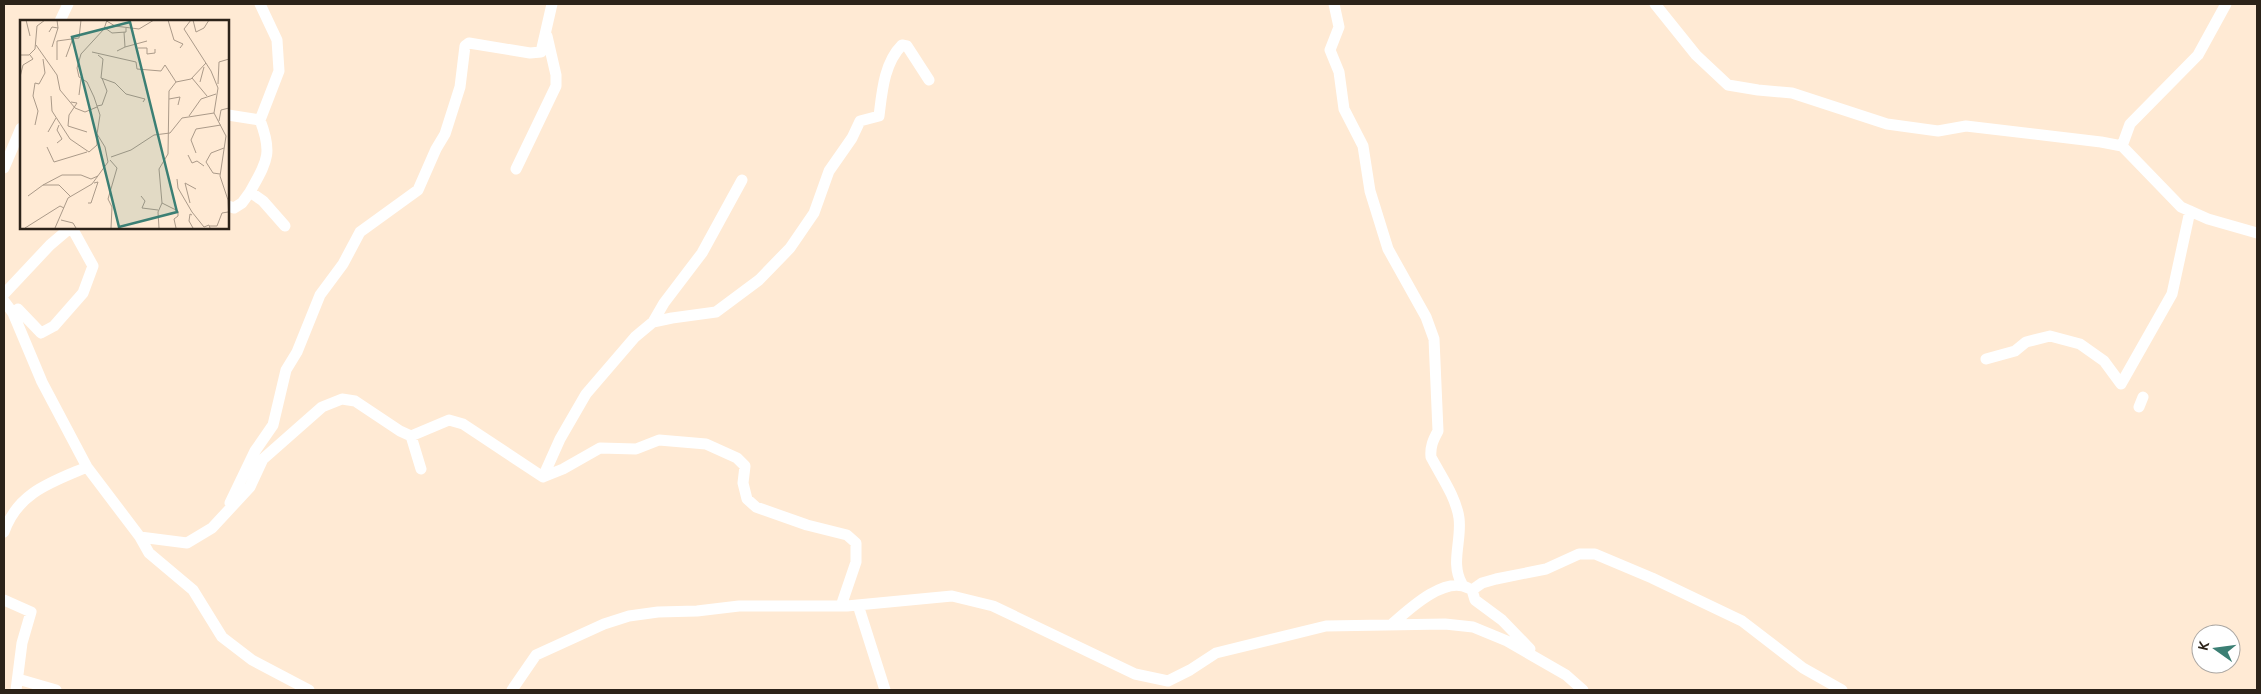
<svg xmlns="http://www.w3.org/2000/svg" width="2261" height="694" font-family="'Space Grotesk',sans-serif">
  <rect width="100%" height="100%" fill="#ffead4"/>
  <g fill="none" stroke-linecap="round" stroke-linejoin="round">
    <path stroke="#fff" stroke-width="11" d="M 260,4 L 277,40 L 279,71 L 260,120
      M 1334,4 L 1339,27 L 1330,50 L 1339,72 L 1344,109 L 1363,146 L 1370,191 L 1388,249 L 1426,317 L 1434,339 L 1438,431 C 1433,440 1430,447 1431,457 C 1441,476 1456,497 1459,518 C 1462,541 1450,563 1462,584
      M 1655,4 L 1696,55 L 1728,85 L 1758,90 L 1792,93 L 1887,124 L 1938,131 L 1966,126 L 2101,142 L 2122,146 L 2181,207 L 2208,219 L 2257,233
      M 60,21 L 68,4
      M 228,115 L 260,120 C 273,154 267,161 250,192 L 263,201 L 285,226
      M 2122,146 L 2130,124 L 2198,55 L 2226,4
      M 4,168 L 21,128
      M 516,169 L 556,86 L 556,75 L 547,36
      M 228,206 L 234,208 L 242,203 L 250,192
      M 4,294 L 50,245 L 70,228
      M 4,301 L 13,313 L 42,382 L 87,467 L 140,537 L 149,553 L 193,590 L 222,637 L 252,660 L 309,690
      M 13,313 L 18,309 L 41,333 L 54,326 L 83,293 L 93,266 L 72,228
      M 653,322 L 664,303 L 702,253 L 742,180
      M 1986,359 L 2015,351 L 2026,342 L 2050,336 L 2080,344 L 2104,361 L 2121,384 L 2172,294 L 2190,211
      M 2139,407 L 2143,397
      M 411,436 L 421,469
      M 543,477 L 563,469 L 600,448 L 636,449 L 659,440 L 706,444 L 737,458 L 745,466 L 743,483 L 747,499 L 756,507 L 807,525 L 847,535 L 856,543 L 856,562 L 841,606
      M 230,503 L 255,451 L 273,425 L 286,370 L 297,352 L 320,295 L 343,264 L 360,232 L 418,190 L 436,149 L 445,134 L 460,87 L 465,46 L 469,43 L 530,53 L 541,52 L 552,4
      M 4,532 C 18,492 52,482 87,467
      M 140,537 L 187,543 L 212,528 L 250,487 L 263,459 L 322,407 L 342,399 L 355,401 L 400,431 L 411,436 L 449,420 L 463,424 L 543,477 L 560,439 L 586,394 L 635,337 L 653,322 L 672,318 L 716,312 L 759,280 L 790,248 L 814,213 L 829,171 L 852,138 L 860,121 L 879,116 C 882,92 884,63 902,45 L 907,46 L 929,80
      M 4,600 L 31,612 L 22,643 L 16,690
      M 858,605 L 885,690
      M 1391,625 C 1408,610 1445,575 1468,588
      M 1530,649 L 1502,620 L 1475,600 L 1472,590 L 1482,583 L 1496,579 L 1546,569 L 1579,554 L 1595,554 L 1652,578 L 1742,621 L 1803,668 L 1842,690
      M 18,679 L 56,690
      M 512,690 L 536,655 L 604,624 L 629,616 L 658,612 L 697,611 L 739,606 L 847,606 L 952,596 L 993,606 L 1135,674 L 1168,681 L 1190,670 L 1216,653 L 1326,626 L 1445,624 L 1473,627 L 1507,641 L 1566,675 L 1583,690"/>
  </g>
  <g transform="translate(20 20)">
    <rect width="209" height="209" fill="#ffead4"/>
    <path fill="none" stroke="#ab9a89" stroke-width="1" d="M 6,0 L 10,16M 85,0 L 95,6 L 119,9 L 134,0M 148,0 L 154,20 L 163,24 L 160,28M 171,0 L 164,9 L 191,51 L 198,68 L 194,93 L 206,116 L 200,156 L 208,180 L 209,200M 173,0 L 176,12 L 184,8 L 189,0M 85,8 L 92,13 L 106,12 L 106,8M 29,12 L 32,7 L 38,8 L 37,0M 16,25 L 37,55 L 40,70 L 55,88 L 65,92 L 77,87M 32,27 L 38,8M 105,27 L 127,21M 118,28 L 127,28 L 127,34 L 135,33 L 135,29M 97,31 L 105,27 L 104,12M 72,32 L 116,42 L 117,49 L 141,51 L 145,45 L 156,62M 0,35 L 9,35 L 15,29 L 17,6 L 25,0M 78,35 L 83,39 L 81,58 L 95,63 L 106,74 L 125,79 L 123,82M 46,37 L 53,18M 37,40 L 37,21 L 59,18 L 61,0M 0,57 L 3,45 L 13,39 L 10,35M 172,58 L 187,76M 180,62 L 184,47M 198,64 L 199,42 L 209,39M 59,75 L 61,59M 31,76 L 32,91 L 50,119 L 69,132 L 77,125 L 77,114M 149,79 L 160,77 L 158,85M 51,82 L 57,83 L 49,95 L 48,106 L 67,112M 77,86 L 82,85 L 87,71 L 82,58M 169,96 L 181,79 L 196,74M 199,101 L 201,90 L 209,88M 15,105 L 18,91 L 13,76 L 15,63 L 19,64 L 25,53 L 23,39M 28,112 L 36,98M 37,123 L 42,119 L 37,110 L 39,105M 27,127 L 34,142 L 67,132M 176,133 L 171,120 L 176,109 L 201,105M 168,135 L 172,143 L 177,141 L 184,146M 91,137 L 111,130 L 134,115 L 150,113 L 162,98 L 194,93M 90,140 L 97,148 L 88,179 L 92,187 L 91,208M 200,154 L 193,153 L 186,142 L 191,133 L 204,128M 157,159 L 158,168 L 172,192 L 184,207 L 189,205 L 190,208M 23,165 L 42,155 L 61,155 L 71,159 L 78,156M 8,176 L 23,165 L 39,165 L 51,177M 121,176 L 125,181 L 122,188 L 138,190M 68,183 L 71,183 L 78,162 L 74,163M 142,183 L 158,191 L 158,196 L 154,199 L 156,208M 170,183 L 165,163 L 176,169M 172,195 L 170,194 L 169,201 L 173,208M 41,200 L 53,203 L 56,208M 190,206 L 197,206 L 202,193 L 208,192M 5,208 L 40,186 L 44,188M 35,208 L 48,178 L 72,164 L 88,142 L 85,127 L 77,114 L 80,95 L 74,77 L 67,62 L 59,57 L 57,48 L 61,34 L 84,9 L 87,0M 139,208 L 138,192 L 142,183 L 139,149 L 148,134 L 149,71 L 156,62 L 171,59 L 186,43"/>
    <path fill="#3b7f74" fill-opacity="0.15" stroke="#3b7f74" stroke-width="2.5" d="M 110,2 L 157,192 L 99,207 L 52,17 Z"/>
    <rect width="209" height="209" fill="none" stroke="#2c2319" stroke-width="2.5"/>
  </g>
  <rect width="2261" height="694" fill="none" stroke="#2c2319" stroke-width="10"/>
  <g transform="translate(2216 649) rotate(284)"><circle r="24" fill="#ffffff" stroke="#aba7a3"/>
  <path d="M0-4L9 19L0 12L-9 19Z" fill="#3b7f74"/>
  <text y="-8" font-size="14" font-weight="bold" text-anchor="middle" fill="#2c2319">K</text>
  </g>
</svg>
